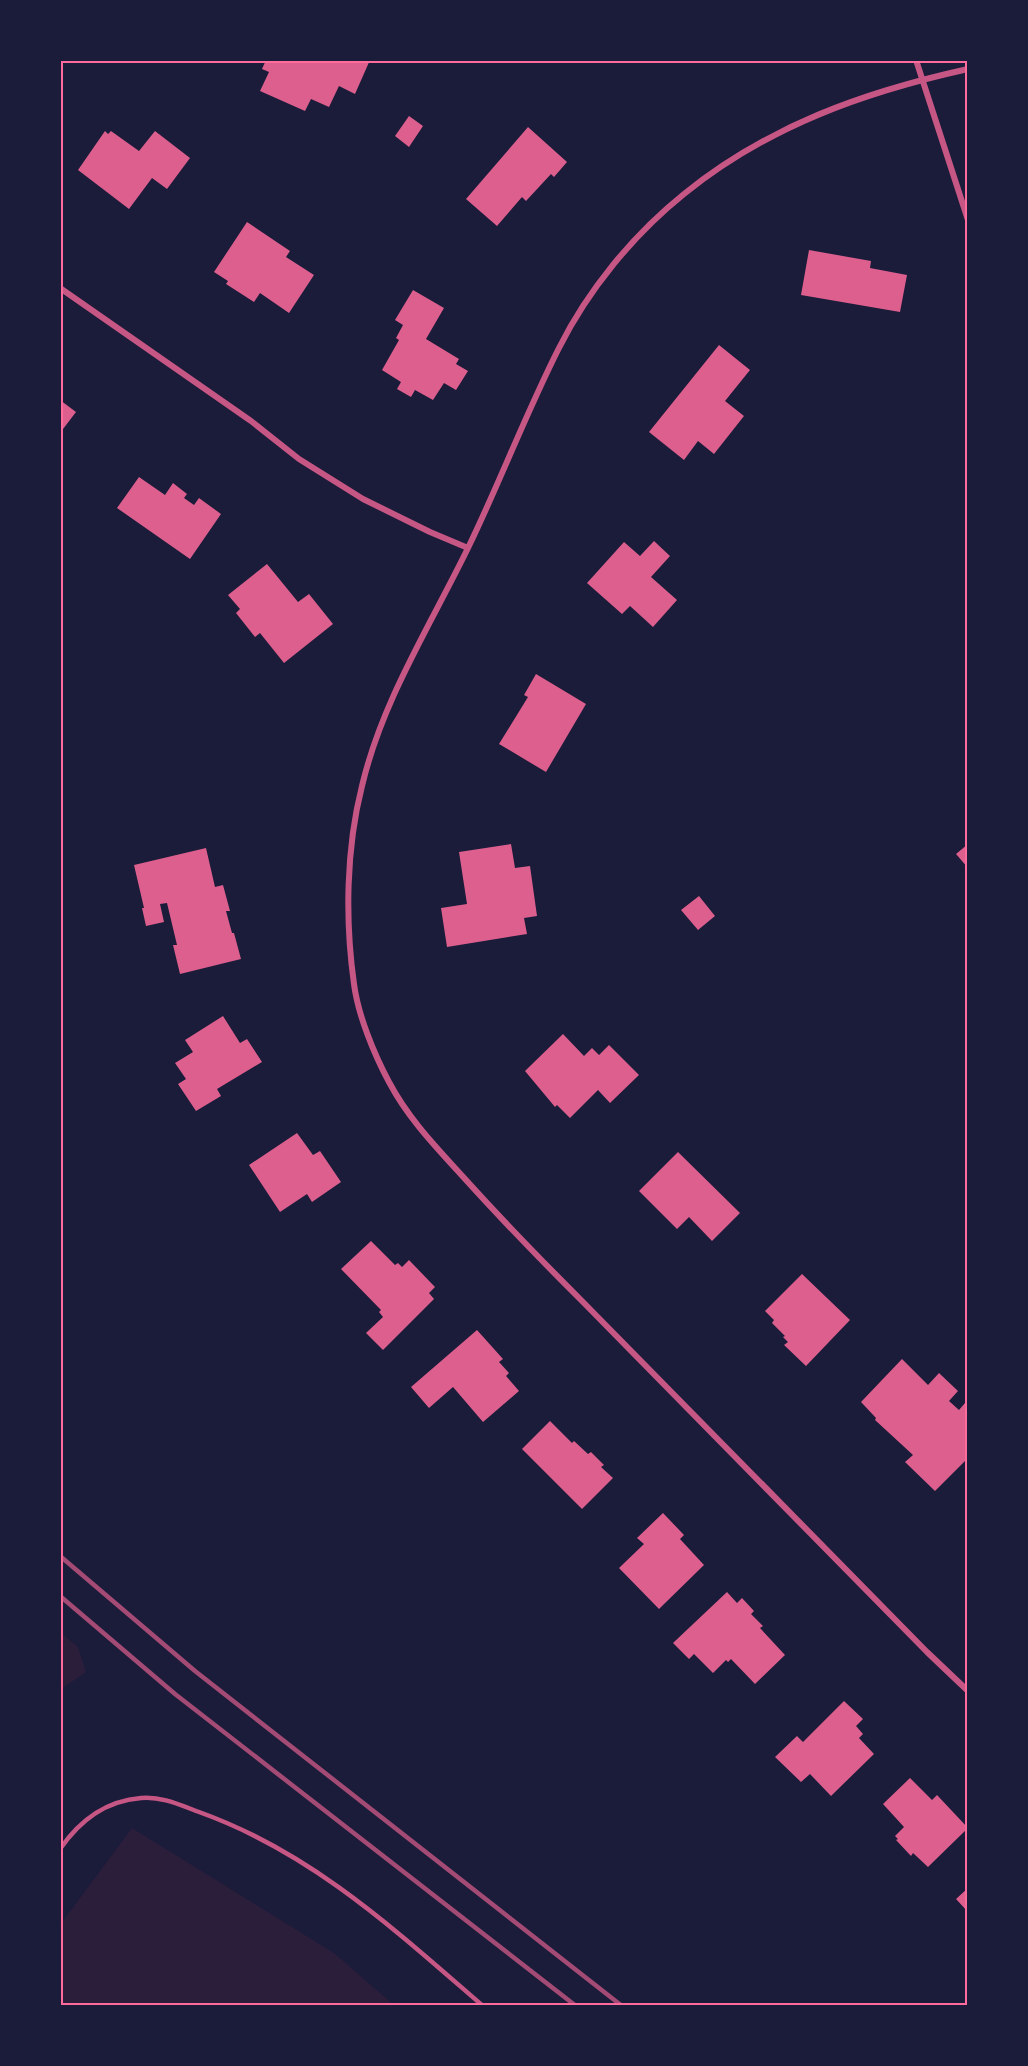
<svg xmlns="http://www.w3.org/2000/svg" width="1028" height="2066" font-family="'Roboto Condensed',sans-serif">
  <rect width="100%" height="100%" fill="#1b1b3a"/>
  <path fill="#2a1e3b" d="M 60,1632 L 78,1647 L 86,1672 L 60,1690 Z
    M 132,1828 L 334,1953 L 395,2006 L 60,2006 L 60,1925 Z"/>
  <path fill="#dd5f8e" d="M 266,60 L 370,60 L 355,94 L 339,86 L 329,107 L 311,99 L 305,111 L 260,91 L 269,72 L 262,69 Z
    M 409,116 L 423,126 L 409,147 L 395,136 Z
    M 528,127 L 567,162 L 554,177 L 551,174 L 526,201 L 522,197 L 497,226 L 466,199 Z
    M 105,131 L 108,134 L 111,131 L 139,151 L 155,131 L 190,158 L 167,189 L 152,178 L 129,209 L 78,170 Z
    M 247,222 L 290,251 L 286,257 L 314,275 L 289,313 L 260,293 L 254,302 L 226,284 L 228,281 L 214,272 Z
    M 809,250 L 871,261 L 870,268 L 907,275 L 900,312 L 801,295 Z
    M 413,290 L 444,308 L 426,339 L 459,359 L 456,364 L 468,371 L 456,390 L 444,383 L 433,400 L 415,390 L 411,397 L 397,389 L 401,382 L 382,370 L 399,340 L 396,338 L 403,325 L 395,320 Z
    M 719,345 L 750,370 L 725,401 L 744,416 L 714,454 L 698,441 L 684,460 L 649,432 Z
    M 60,400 L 76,412 L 60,433 Z
    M 139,477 L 165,495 L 173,483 L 187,494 L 184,498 L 194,505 L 199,498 L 221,514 L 190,559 L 117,508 Z
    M 654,541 L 670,556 L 651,577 L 677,600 L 653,627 L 630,606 L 622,614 L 587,583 L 624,542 L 640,556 Z
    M 267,564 L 298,602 L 309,594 L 333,624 L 284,663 L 260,633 L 255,637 L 236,613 L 240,609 L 228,595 Z
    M 536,674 L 586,704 L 546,772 L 499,744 L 528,697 L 524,695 Z
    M 511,844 L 515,868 L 530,866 L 537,916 L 524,918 L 527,934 L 447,947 L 441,908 L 467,904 L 459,852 Z
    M 968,844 L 968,868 L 956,854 Z
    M 206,848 L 215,887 L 223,885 L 230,911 L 226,911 L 232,933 L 234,933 L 241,959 L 180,974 L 173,945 L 177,945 L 167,903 L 160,904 L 164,922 L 146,926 L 142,908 L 144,908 L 134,865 Z
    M 699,896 L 715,916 L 698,930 L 681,910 Z
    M 223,1016 L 240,1043 L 247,1039 L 262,1062 L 217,1089 L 221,1096 L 196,1111 L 178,1084 L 186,1079 L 175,1063 L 193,1052 L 185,1040 Z
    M 563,1034 L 584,1056 L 592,1048 L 599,1055 L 609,1045 L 639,1075 L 610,1103 L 598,1090 L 570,1118 L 557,1105 L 555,1107 L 525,1071 Z
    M 297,1133 L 313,1155 L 320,1151 L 341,1182 L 312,1202 L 307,1194 L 280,1212 L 249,1165 Z
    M 678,1152 L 740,1213 L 712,1241 L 689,1217 L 677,1229 L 639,1191 Z
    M 371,1241 L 395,1265 L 398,1263 L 402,1267 L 409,1260 L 435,1287 L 429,1293 L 434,1299 L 383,1350 L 366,1333 L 383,1317 L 379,1312 L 381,1310 L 341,1269 Z
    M 802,1274 L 850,1320 L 806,1366 L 784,1345 L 788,1342 L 783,1337 L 785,1336 L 772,1323 L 774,1320 L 765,1311 Z
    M 477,1330 L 503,1359 L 499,1362 L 509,1373 L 506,1376 L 519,1391 L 483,1422 L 453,1387 L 429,1408 L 411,1387 Z
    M 902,1359 L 928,1385 L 939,1373 L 958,1391 L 949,1401 L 959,1410 L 965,1403 L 968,1406 L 968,1458 L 935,1491 L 905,1462 L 913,1455 L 875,1420 L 876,1418 L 861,1402 Z
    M 550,1421 L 572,1443 L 574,1441 L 588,1454 L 591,1452 L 604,1465 L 601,1467 L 613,1478 L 582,1509 L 522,1449 Z
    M 663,1513 L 684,1535 L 680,1539 L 704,1565 L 659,1609 L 619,1568 L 644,1544 L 637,1538 Z
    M 727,1592 L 737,1603 L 742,1598 L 754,1611 L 751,1614 L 763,1626 L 760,1628 L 785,1655 L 755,1684 L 731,1659 L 728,1662 L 726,1660 L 713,1673 L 694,1654 L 689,1659 L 673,1643 Z
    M 844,1701 L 863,1719 L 856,1726 L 863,1734 L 859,1738 L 874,1754 L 831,1796 L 810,1774 L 801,1782 L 775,1757 L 797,1736 L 803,1742 Z
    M 910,1778 L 932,1800 L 937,1795 L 968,1828 L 928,1867 L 913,1853 L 911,1856 L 896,1840 L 898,1839 L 895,1836 L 904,1827 L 883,1804 Z
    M 968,1888 L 968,1912 L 956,1899 Z"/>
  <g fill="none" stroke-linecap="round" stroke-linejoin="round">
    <path stroke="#c65784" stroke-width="4.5" d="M 60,1849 C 80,1820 105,1801 141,1798 C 161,1796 180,1805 199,1812 C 311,1852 394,1929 483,2006"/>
    <path stroke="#c65784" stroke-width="6" d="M 916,60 L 968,220
      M 968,69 C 864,92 768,126 684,194 C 633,235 588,290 559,348 C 526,413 500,482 468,548 C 430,626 382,701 362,786 C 346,849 345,920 354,984 C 358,1015 374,1054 389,1082 C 409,1120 438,1149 466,1180 C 504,1222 543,1262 582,1301 C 697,1418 812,1535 927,1652 L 968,1691
      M 60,288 L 251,421 L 299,459 L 363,499 L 430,532 L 468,548"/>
    <path stroke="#a44b75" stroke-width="4.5" d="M 60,1556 L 195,1671 L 622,2006
      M 60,1596 L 175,1694 L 576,2006"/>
  </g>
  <rect width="1028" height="2066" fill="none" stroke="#1b1b3a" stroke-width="123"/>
  <rect x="62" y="62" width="904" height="1942" fill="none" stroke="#ff6b9d" stroke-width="2"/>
</svg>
